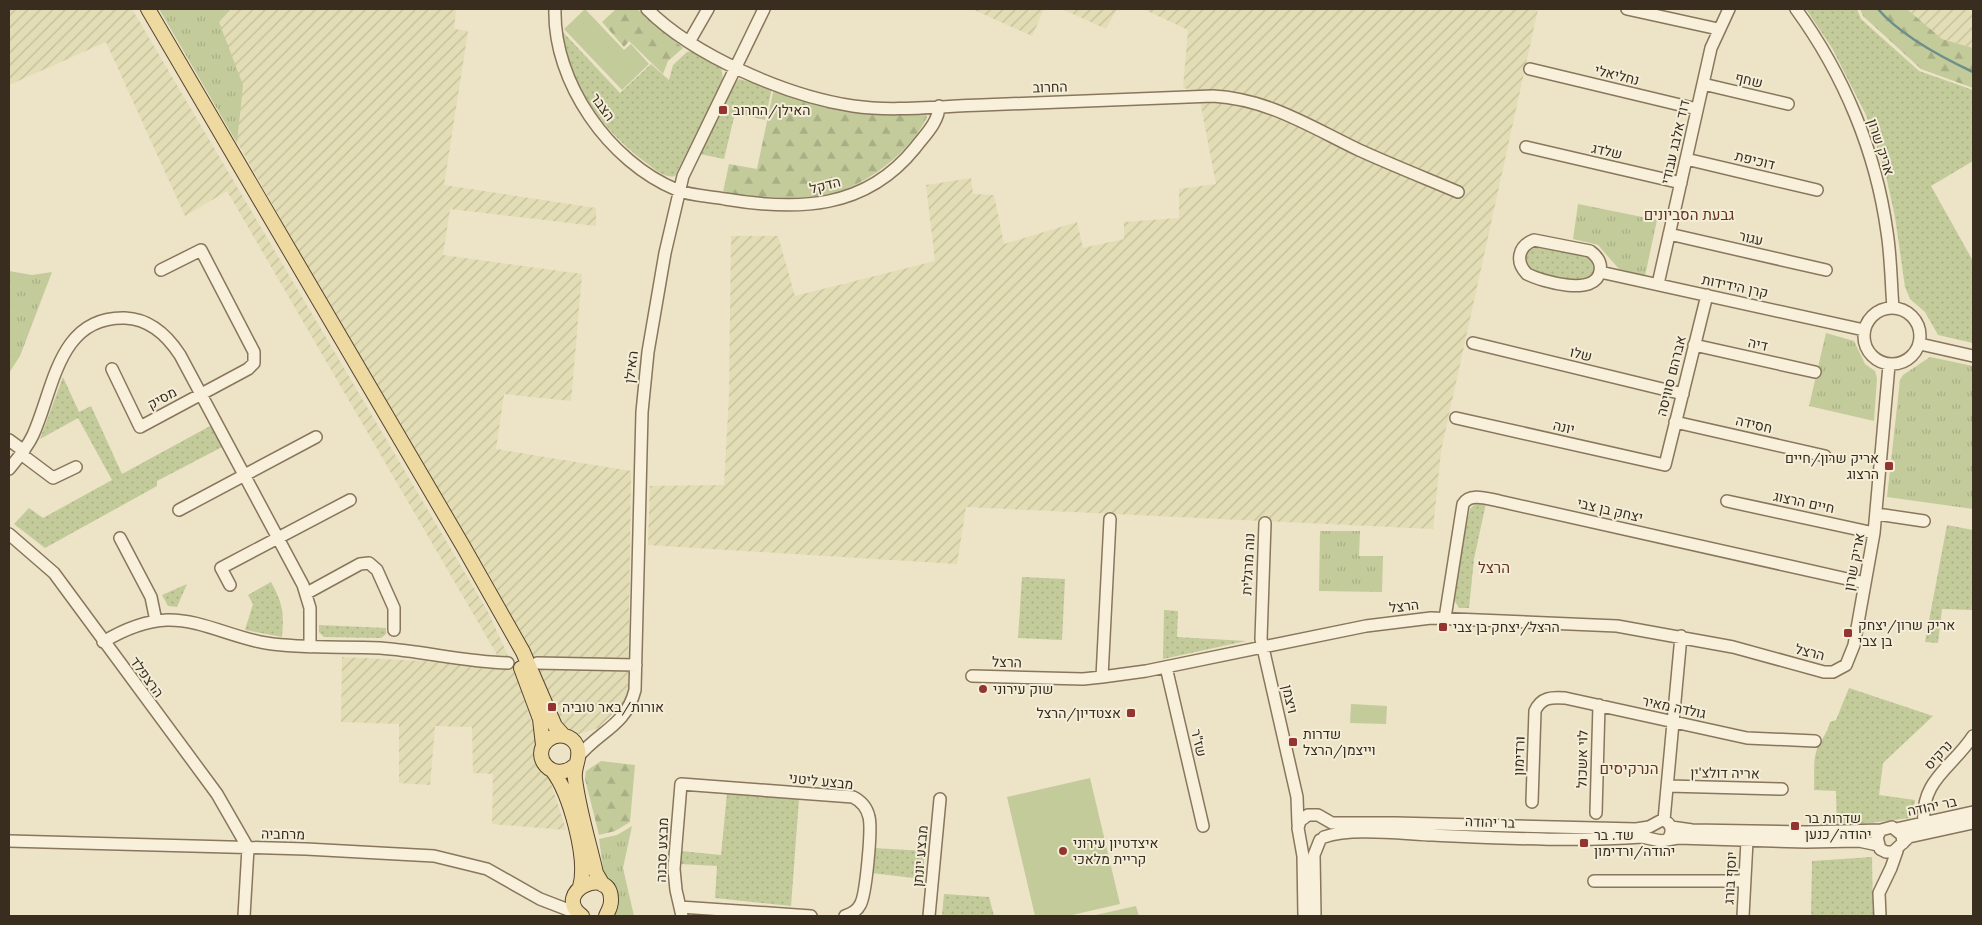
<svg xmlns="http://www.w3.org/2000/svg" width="1982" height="925" font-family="Lora,Heebo,serif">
  <defs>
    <pattern id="farmland-furrows" width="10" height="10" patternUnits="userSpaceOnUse" patternTransform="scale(1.25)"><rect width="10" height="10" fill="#e2ddb5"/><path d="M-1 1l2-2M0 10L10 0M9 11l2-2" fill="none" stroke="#c3be9b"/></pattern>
    <pattern id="grass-tufts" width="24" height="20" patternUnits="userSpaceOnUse" patternTransform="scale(1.25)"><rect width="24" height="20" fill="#c3cb9b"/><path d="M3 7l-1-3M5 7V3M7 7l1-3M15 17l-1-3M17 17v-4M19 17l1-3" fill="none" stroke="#a8af85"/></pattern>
    <pattern id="forest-firs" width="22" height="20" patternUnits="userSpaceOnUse" patternTransform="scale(1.25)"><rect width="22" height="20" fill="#c3cb9b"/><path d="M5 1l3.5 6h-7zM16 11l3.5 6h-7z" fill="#a8af85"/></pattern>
    <pattern id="park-dots" width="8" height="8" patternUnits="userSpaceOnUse" patternTransform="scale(1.25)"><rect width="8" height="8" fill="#c3cb9b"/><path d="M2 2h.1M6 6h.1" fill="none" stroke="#a8af85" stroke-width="1.8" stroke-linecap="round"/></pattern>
  </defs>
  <rect width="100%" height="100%" fill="#ede3c7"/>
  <path fill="url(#farmland-furrows)" d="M 9,9 L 132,9 L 488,612 L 515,671 L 566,830 L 492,824 L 493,774 L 473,773 L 472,727 L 435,726 L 430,785 L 399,783 L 399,724 L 341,722 L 342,657 L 503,665 L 227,191 L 185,216 L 106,42 L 9,85 Z
    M 162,9 L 456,9 L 454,29 L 468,31 L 444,185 L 596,208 L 596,226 L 450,209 L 443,255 L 582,274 L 571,401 L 504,394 L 496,449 L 631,471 L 628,699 L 598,728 L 569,737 L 495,585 L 297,248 Z
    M 972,9 L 1044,9 L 1032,36 Z
    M 1062,9 L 1117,9 L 1106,29 Z
    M 1143,9 L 1538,9 L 1441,451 L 1433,529 L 966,507 L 957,564 L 648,545 L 650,486 L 724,485 L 729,395 L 731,236 L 778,236 L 795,296 L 935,261 L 926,185 L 971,178 L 973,194 L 994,195 L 1004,244 L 1077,222 L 1083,248 L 1124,239 L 1124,222 L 1179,218 L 1179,189 L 1216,184 L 1198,91 L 1183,88 L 1188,30 Z
    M 1907,9 L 1973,9 L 1973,48 L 1942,39 Z"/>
  <path fill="url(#grass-tufts)" d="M 159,9 L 231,9 L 219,22 L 243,85 L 237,143 Z
    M 1578,204 L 1657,220 L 1645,276 L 1619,269 L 1598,245 L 1573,239 Z
    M 9,271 L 32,275 L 52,272 L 20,356 L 9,373 Z
    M 1826,333 L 1854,341 L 1865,364 L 1875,371 L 1877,378 L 1874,421 L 1809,406 Z
    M 1930,357 L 1973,366 L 1973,509 L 1887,497 L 1900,380 L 1903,375 Z
    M 1320,531 L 1360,531 L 1359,556 L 1383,556 L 1382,592 L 1319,591 Z
    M 632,826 L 623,868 L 634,916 L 610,916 L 599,839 L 617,835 Z"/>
  <path fill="url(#forest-firs)" d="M 616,9 L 637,9 L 683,48 L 668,61 L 663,74 L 629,41 L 624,47 L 602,22 Z
    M 1860,9 L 1907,9 L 1942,39 L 1973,48 L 1973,88 L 1921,69 L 1863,16 Z
    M 774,88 L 848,112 L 925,112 L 927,117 C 907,158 854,195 808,199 C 779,201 751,197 723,192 L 729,164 L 757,169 Z
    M 601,761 L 635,765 L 630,822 L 615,831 L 599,835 L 585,779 L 586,771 Z"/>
  <path fill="url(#park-dots)" d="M 1806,9 L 1857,9 L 1861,19 L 1919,71 L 1973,90 L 1973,161 L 1931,186 L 1973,261 L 1973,343 L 1938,335 L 1925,312 L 1910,299 L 1905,287 L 1895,217 L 1885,171 L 1866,115 L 1832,48 Z
    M 562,31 L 620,93 L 651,64 L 669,80 L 673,65 L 687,52 L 692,51 L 721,67 L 723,79 L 675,176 C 664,179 654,168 645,162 C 600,128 572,87 562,31 Z
    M 739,79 L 772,88 L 765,120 L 735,113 L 724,159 L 700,154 L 732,86 Z
    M 1536,244 L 1587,255 L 1594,264 C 1594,269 1593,276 1589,279 C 1578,285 1536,272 1526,267 L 1526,249 Z
    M 63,377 L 79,412 L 91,406 L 122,474 L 212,425 L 224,446 L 157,481 L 157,486 L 45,548 L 14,524 L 29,508 L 43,518 L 112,480 L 78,418 L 40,439 Z
    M 1477,502 L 1486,503 L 1474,559 L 1469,608 L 1459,608 L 1453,598 L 1457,567 L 1470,509 Z
    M 1947,525 L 1973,530 L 1973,610 L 1942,609 L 1938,643 L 1925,642 Z
    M 1022,577 L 1065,579 L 1062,640 L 1018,638 Z
    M 271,582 C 283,604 284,612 282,637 L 245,630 L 253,604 L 248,595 Z
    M 187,584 L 177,607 L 168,606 L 162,595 Z
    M 1164,610 L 1178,611 L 1177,637 L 1246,641 L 1163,659 Z
    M 319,625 L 386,628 L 386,634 L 381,638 L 324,637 L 319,632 Z
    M 1849,688 L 1933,716 L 1883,763 L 1879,795 L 1915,800 L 1914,814 L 1910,818 L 1837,827 L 1836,791 L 1814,790 C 1815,777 1812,759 1818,747 C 1823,737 1827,733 1830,722 L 1836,720 Z
    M 727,793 L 799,799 L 791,906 L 715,898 L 717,866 L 680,864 L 681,851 L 721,855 Z
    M 873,848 L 925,851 L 922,879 L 871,873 Z
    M 1872,857 L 1873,916 L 1811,916 L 1812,861 Z
    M 944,894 L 989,897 L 994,916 L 942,916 Z"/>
  <path fill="#c3cb9b" d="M 585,9 L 624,50 L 631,44 L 649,64 L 622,90 L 564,29 Z
    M 1351,704 L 1387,706 L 1386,724 L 1350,723 Z
    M 1090,778 L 1120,904 L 1068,916 L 1035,916 L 1007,797 Z
    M 1136,906 L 1139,916 L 1091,916 Z"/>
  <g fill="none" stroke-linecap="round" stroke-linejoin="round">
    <path stroke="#6f8f89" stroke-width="2.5" d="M 1878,9 C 1901,36 1941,57 1973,72"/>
    <defs>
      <path id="minor" d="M 555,9 C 553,82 609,162 677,190 C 691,196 710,196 725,199 C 797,211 865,210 915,148 C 924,136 939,122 939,106
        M 647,9 C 694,56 787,96 853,106 C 893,112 941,106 982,105 C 1059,102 1136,99 1213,96 C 1268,99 1311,127 1359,150 C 1392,165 1425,178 1458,192
        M 1627,9 L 1718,29
        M 1796,9 C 1844,75 1876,152 1887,232 C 1891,257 1891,283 1893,308
        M 689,42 L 708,9
        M 1530,69 L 1697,109
        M 1703,84 L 1788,104
        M 1526,147 L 1681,183
        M 1686,159 L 1817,190
        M 1669,234 L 1826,270
        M 1534,240 L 1590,251 C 1597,256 1602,262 1600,271 C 1596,297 1543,282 1527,274 C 1515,262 1518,246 1534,240 Z
        M 1600,272 L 1864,330
        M 1658,284 L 1711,48 L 1729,9
        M1864 336a28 28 0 1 1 56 0a28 28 0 1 1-56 0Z
        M 1473,343 L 1683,394
        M 1920,344 L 1973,356
        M 1694,345 L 1815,372
        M 112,369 L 140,427 L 248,369 L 254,363 L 254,352 L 201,250 L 161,270
        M 1456,418 L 1665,465 L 1707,295
        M 1675,422 L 1825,456
        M 9,440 L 24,451
        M 21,454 L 53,478 L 76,467
        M 9,469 C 18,458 27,448 33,435 C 54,389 58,316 125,318 C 149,319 167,335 180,355 L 303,585 L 310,608 L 310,647
        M 1727,501 L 1874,533
        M 179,510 L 316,437
        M 1877,514 L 1924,521
        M 1265,523 L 1261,639 L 1297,797 L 1298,824
        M 9,534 L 54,573 L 217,794 L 248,848 L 244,916
        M 120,538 L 151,597 L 156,621
        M 230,585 L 221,568 L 350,500
        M 307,593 L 360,564 L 369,563 L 377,570 L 394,608 L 394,630
        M 1445,618 L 1463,504 C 1470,492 1488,499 1499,501 L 1865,583
        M 103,642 C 123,630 143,621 167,620 C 200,619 233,638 266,643 C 304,649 342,646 380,648 C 423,651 464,662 508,663
        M 537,663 L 636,665
        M 1166,667 L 1203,826
        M 972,676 L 1083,679 L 1102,677 L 1146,671 L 1366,626 L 1431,618 L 1617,626 L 1733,647 L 1824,672 L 1833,672 L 1846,665 L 1854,645 L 1874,533 L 1889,365
        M 1102,677 L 1110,519
        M 578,757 C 599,731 626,726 635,690 L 642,412 L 648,352 L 665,253 L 683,176 L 764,9
        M 1668,786 L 1782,789
        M 1532,802 L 1535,711 C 1541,697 1552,697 1565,698 L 1747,738 L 1815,741
        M 1596,813 L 1599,705
        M 1664,820 L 1681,636
        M 1924,824 C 1920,780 1952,768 1973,736
        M 1671,827 L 1692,830 L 1806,832 L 1881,830
        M 1896,829 L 1973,812
        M 1324,837 C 1351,827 1404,834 1433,835 C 1503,838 1573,842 1642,837 L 1661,841 L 1678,838 L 1806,842 L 1859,841 L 1878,845
        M 9,841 L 306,849 L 434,856 L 487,869 L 540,899 L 579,914
        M 1903,843 L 1902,835 L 1892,827 L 1881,830 L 1877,837 L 1880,849 L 1886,852 L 1893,852 L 1909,837 L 1973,823
        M 1594,881 L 1745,881
        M 680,907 L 811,916
        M 682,916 L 676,890 L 674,869 L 681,784 L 853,797 C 861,801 867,808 869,817 C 872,829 866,896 860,905 C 857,911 851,914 845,916
        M 929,916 L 940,799
        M 1304,916 L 1303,856 L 1298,828 L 1300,821 L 1308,815 L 1318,815 L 1332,823 L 1395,823 L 1636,829 L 1649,827 L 1662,820 C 1671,822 1674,831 1668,839
        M 1315,916 L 1314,855 L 1320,840
        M 1743,916 L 1747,841
        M 1880,916 L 1879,893 L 1891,868 L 1897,851"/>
      <path id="major" d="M 148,9 L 463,546 L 523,652 L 555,726 L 564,736
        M 521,668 L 540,719 L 543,745
        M 574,766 C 553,784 529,756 548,740 C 557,732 572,735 577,746 C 582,757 573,767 575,779 C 579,811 589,842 596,873 L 603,885
        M 552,770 C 570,793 588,859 580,887
        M 582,916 C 550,892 612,863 611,901 C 611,907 608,911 606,916"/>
    </defs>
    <use href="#minor" stroke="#88765d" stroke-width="14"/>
    <use href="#major" stroke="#564431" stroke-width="16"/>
    <use href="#minor" stroke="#f8f0da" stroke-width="11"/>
    <use href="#major" stroke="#eedaa1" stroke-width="14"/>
  </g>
  <g fill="#943430" stroke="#f4edd7" stroke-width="2">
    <rect x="718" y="105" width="10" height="10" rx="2.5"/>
    <rect x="1884" y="461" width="10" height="10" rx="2.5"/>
    <rect x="1438" y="622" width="10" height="10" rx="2.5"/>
    <rect x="1843" y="628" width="10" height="10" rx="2.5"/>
    <circle cx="983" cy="689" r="5"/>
    <rect x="547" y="702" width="10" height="10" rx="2.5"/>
    <rect x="1126" y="708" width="10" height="10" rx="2.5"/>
    <rect x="1288" y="737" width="10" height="10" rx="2.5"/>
    <rect x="1790" y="821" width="10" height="10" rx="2.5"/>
    <rect x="1579" y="838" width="10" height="10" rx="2.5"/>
    <circle cx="1063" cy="851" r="5"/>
  </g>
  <g text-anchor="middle" stroke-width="4" stroke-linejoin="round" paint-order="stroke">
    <g font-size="14" fill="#392d20" stroke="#f4edd7">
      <text transform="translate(1617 75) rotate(14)" y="5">נחליאלי</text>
      <text transform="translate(1749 80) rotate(13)" y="5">שחף</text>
      <text transform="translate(1050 87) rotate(-2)" y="5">החרוב</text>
      <text transform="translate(603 107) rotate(54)" y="5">הצבר</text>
      <text transform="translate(1675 142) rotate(-77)" y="5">דוד אלבג עבודי</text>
      <text transform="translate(1881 147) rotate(72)" y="5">אריק שרון</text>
      <text transform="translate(1607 151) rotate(13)" y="5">שלדג</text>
      <text transform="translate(1755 160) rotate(14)" y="5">דוכיפת</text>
      <text transform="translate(825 185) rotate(-14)" y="5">הדקל</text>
      <text transform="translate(1751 238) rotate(13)" y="5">עגור</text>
      <text transform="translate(1735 286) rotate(12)" y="5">קרן הידידות</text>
      <text transform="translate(1758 344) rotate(12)" y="5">דיה</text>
      <text transform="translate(1581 354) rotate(13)" y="5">שלו</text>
      <text transform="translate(631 367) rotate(-83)" y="5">האילן</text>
      <text transform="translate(1671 376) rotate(-76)" y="5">אברהם סוויסה</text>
      <text transform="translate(162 398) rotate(-28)" y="5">מסיק</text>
      <text transform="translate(1754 424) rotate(13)" y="5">חסידה</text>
      <text transform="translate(1564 427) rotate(13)" y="5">יונה</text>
      <text transform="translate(1804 502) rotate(12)" y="5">חיים הרצוג</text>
      <text transform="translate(1610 510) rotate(13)" y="5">יצחק בן צבי</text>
      <text transform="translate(1854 562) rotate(-79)" y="5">אריק שרון</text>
      <text transform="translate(1248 564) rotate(-87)" y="5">נוה מרגלית</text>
      <text transform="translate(1404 606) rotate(-7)" y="5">הרצל</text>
      <text transform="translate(1810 652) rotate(14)" y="5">הרצל</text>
      <text transform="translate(1007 662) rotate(2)" y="5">הרצל</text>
      <text transform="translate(147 677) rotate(54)" y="5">הרצפלד</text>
      <text transform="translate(1290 699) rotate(77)" y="5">ויצמן</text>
      <text transform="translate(1674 707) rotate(12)" y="5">גולדה מאיר</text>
      <text transform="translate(1199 743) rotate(77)" y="5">שז"ר</text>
      <text transform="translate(1938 755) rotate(-47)" y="5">נרקיס</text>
      <text transform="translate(1519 756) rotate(-88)" y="5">ורדימון</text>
      <text transform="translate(1582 759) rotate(-89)" y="5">לוי אשכול</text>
      <text transform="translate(1725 773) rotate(1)" y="5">אריה דולצ'ין</text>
      <text transform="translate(821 781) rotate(6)" y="5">מבצע ליטני</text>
      <text transform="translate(1932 806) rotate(-12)" y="5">בר יהודה</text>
      <text transform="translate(1490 822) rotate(2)" y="5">בר יהודה</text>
      <text transform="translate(283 834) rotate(1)" y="5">מרחביה</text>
      <text transform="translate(662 850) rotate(-88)" y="5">מבצע סבנה</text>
      <text transform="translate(920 856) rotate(-85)" y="5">מבצע יונתן</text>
      <text transform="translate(1730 878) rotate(-87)" y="5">יוסף בורג</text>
    </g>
    <g font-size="14" fill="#392d20" stroke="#f4edd7" text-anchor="start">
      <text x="733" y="115">האילן/החרוב</text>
      <text x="1879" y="463" text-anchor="end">אריק שרון/חיים<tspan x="1879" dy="16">הרצוג</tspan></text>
      <text x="1858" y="630">אריק שרון/יצחק<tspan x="1858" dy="16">בן צבי</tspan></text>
      <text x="1453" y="632">הרצל/יצחק בן צבי</text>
      <text x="993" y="694">שוק עירוני</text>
      <text x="562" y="712">אורות/באר טוביה</text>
      <text x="1121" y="718" text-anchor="end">אצטדיון/הרצל</text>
      <text x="1303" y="739">שדרות<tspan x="1303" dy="16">וייצמן/הרצל</tspan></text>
      <text x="1805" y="823">שדרות בר<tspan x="1805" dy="16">יהודה/כנען</tspan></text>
      <text x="1594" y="840">שד. בר<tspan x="1594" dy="16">יהודה/ורדימון</tspan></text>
      <text x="1073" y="848">איצדטיון עירוני<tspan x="1073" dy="16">קריית מלאכי</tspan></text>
    </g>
    <g font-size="15" fill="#643321" stroke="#f4edd7">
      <text x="1689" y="220">גבעת הסביונים</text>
      <text x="1494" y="573">הרצל</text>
      <text x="1629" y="774">הנרקיסים</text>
    </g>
  </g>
  <rect width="1982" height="925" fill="none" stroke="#392d20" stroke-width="20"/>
</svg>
